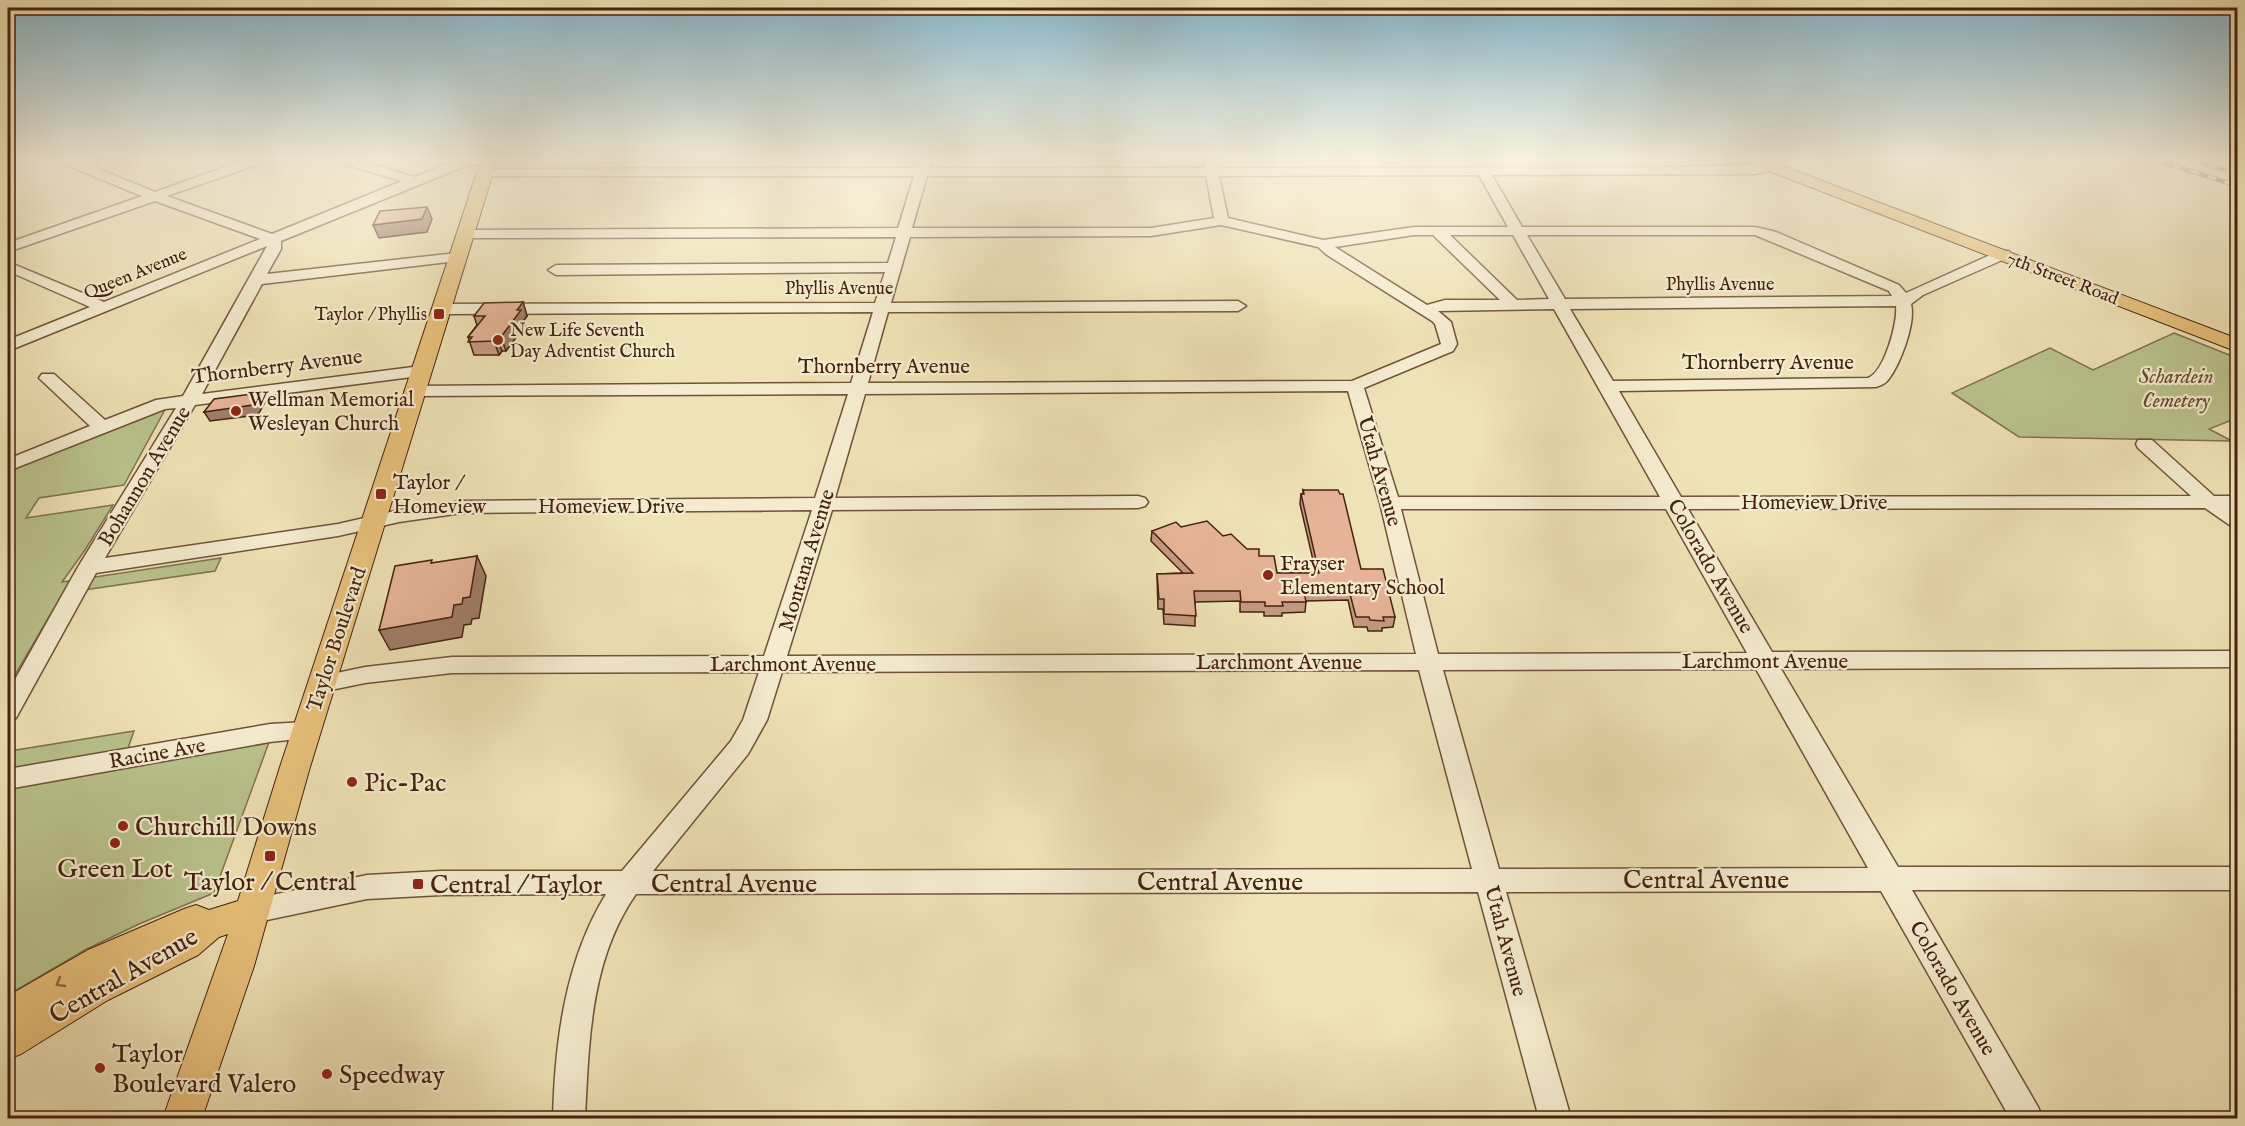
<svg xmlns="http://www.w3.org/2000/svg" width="2245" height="1126" font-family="'IM FELL English',serif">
  <rect width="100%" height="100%" fill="#efe2b6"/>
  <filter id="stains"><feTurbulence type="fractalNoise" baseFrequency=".00333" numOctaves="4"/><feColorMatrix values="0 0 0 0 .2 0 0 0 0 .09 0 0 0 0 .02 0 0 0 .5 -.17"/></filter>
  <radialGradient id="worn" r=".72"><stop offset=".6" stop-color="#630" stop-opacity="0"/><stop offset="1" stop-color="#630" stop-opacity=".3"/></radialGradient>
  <path fill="#bac38d" stroke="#80724e" stroke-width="1.5" d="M 2174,333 L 2237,358 L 2237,418 L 2209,429 L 2232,441 L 2019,437 L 1952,393 L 2050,348 L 2093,370 Z
    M 167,406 L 124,485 L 39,498 L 26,518 L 113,505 L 85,550 L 62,582 L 221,558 L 215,571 L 63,593 L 8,687 L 8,471 Z
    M 276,723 L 214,893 L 139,924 L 85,950 L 8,995 L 8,754 L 10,751 L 134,731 L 128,748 Z"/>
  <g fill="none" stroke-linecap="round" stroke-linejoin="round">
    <defs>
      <path id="minor" d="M 60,160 L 77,160 L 155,192 L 245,160 L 263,160 L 262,163 L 167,196 L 272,234 L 402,181 L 341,163 L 340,160 L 359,160 L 414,177 L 457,160 L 486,160 L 485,163 L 468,165 L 281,241 L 281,249 L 267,274 L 457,253 L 464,257 L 457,261 L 262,284 L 202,394 L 421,366 L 427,367 L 430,371 L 427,375 L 195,405 L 105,558 L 338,524 L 399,510 L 462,501 L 815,498 L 848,394 L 414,396 L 408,395 L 405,391 L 408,387 L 414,386 L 851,383 L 873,312 L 440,314 L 432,309 L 440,304 L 875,303 L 885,272 L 556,275 L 548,270 L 556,265 L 888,263 L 896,237 L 465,238 L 458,234 L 465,230 L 898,228 L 914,176 L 480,176 L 478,173 L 480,170 L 485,169 L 917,168 L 920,160 L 930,160 L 930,168 L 1205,168 L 1204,160 L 1216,160 L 1218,168 L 1682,167 L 1774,164 L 1775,167 L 1774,170 L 1754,174 L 1492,175 L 1522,227 L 1755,227 L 1776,232 L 1899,285 L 1906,293 L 1999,251 L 2009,251 L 2011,254 L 2009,257 L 1923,295 L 1911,304 C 1916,323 1900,365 1888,380 C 1885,384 1881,385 1876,387 L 1619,391 L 1681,497 L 2191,496 L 2138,448 L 2136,444 L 2138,440 L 2152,440 L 2214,496 L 2238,496 L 2238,508 L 2231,508 L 2238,512 L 2238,528 L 2231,526 L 2205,508 L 1688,509 L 1772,652 L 2238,651 L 2238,667 L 1781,669 L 1898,867 L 2238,867 L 2238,890 L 1912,890 L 2038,1107 L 2043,1118 L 2010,1118 L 1881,891 L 1506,892 L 1571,1118 L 1539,1118 L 1478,892 L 636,894 C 590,960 589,1041 585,1118 L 553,1118 C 555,1041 565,961 606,894 L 441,895 L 367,899 L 253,923 L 243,920 L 239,911 L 243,902 L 253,899 L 367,875 L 441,871 L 622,871 L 731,741 L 743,720 L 759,672 L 452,673 L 365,683 L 321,692 L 313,690 L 309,684 L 313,678 L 365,667 L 452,657 L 764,656 L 812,510 L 462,513 L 399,522 L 338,536 L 96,573 L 16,718 L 8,721 L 8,692 L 78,567 L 176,408 L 165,409 L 8,471 L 8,459 L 90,426 L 39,378 L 42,374 L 54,374 L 105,420 L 156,400 L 183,396 L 267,246 L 8,351 L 8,340 L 90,307 L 8,271 L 8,262 L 104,302 L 260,239 L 155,201 L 8,252 L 8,243 L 142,196 L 61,163 ZM 1479,175 L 1508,227 L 1414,227 L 1323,240 L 1228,218 L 1219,176 ZM 927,176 L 1206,176 L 1214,218 L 1151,228 L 912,228 ZM 1221,225 L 1318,247 L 1327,255 L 1432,321 L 1435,324 L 1441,344 L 1352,381 L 868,383 L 888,312 L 1238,311 L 1246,306 L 1238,301 L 891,303 L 910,237 L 1151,236 ZM 1414,235 L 1433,235 L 1500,300 L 1445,300 L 1427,305 L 1335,247 ZM 1450,235 L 1513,235 L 1549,299 L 1517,300 ZM 1527,235 L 1755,235 L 1889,291 L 1892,296 L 1565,299 ZM 1896,306 C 1898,323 1884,372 1868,378 L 1613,381 L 1570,309 ZM 1554,309 L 1660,497 L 1398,497 L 1364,388 L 1453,351 L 1457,344 L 1451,322 L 1438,311 ZM 1348,391 L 1380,503 L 1416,654 L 787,656 L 832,510 L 1138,508 L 1145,506 L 1148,502 L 1145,498 L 1138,496 L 835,498 L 865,394 ZM 1401,509 L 1666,509 L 1747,653 L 1438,654 ZM 1756,669 L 1868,868 L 1499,869 L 1443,670 ZM 1419,670 L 1472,869 L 653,871 L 748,754 L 767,720 L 782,672 Z
        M 306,722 L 315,725 L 318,731 L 315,737 L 270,742 L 8,789 L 8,769 L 270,724 Z"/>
      <path id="major" d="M 481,160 L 497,160 L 310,767 L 254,966 L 202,1118 L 163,1118 L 228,934 L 219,937 L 198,955 L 108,1000 L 21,1054 L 8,1059 L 8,996 L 88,950 L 184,909 L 196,905 L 209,910 L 238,901 L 280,767 Z
        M 1745,160 L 1767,160 L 2238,339 L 2238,352 L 1748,163 Z"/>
    </defs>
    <use href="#minor" stroke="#70523a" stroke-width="3"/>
    <use href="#major" stroke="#452210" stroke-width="2"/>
    <use href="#minor" fill="#f5ecd0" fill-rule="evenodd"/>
    <use href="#major" fill="#e8c17b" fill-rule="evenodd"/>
    <defs>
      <path id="rail" d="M 2156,160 L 2238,186
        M 2192,160 L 2238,174"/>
    </defs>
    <use href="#rail" stroke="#452210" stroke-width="4.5"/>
    <use href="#rail" stroke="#f5ecd0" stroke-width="3" stroke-dasharray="9" stroke-linecap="butt"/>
  </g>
  <path fill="#c69a83" stroke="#452210" stroke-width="1.5" d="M 1380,160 L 1398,160 L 1398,163 L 1382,163 Z
    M 523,302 L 527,316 L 524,320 L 526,324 L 506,351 L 502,351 L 499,355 L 474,355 L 468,337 L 477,325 L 474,316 Z
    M 1303,490 L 1395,617 L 1393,627 L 1382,628 L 1382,631 L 1368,631 L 1367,627 L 1354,627 L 1348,600 L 1306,601 L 1305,612 L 1282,613 L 1282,616 L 1264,616 L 1264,612 L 1240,612 L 1240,601 L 1195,602 L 1195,626 L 1164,624 L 1163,609 L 1158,609 L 1157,574 L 1183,573 L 1151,541 L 1152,531 L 1181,527 L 1223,536 L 1259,556 L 1277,573 L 1316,573 L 1300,504 L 1301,494 L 1303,494 Z"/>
  <path fill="#a17d6a" stroke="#452210" stroke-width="1.5" d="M 427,207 L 432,219 L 427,232 L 379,238 L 373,225 Z
    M 523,302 L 527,316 L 524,320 L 526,324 L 506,351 L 501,337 L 517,310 Z
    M 497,337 L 502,351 L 499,355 L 494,341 Z
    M 260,393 L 265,402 L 258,415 L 210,421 L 204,412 Z
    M 477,556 L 486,576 L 479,618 L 472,619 L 471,624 L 464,625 L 462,637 L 390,650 L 379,630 L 454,605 L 463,598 Z"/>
  <path fill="#e6b398" stroke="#452210" stroke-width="1.5" d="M 427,207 L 422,219 L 373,225 L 380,211 Z
    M 523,302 L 517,310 L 521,310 L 501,337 L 497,337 L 494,341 L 468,342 L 472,337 L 468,337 L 485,316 L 474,316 L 484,303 Z
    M 260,393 L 253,405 L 204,412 L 214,399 Z
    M 1303,490 L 1338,490 L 1340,494 L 1343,494 L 1361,569 L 1383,569 L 1395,617 L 1383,617 L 1384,621 L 1370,620 L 1369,617 L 1356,617 L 1349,590 L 1304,591 L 1306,602 L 1282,602 L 1283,606 L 1265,606 L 1265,602 L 1241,602 L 1240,591 L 1194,591 L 1196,616 L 1164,614 L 1164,599 L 1159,599 L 1157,574 L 1193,573 L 1152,531 L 1176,522 L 1181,527 L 1207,521 L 1223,536 L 1231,534 L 1247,549 L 1259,549 L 1259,556 L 1274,556 L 1277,573 L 1319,573 L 1301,494 L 1304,494 Z
    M 477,556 L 470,597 L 463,598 L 462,604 L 454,605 L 452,617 L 379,630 L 395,566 L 432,560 L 431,563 Z"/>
  <defs><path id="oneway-chevron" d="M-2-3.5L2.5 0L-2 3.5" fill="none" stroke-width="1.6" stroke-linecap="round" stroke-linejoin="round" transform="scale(1.5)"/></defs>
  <use stroke="#8e6a40" href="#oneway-chevron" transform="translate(60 983) rotate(150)"/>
  <linearGradient id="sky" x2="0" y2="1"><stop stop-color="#89b8ce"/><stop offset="0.5" stop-color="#f8f2de"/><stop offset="1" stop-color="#f8f2de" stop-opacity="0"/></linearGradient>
  <rect width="2245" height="318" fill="url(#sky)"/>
  <g fill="#8f2418" stroke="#f5ecd0" stroke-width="2">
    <rect x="433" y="308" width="12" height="12" rx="3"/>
    <circle cx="498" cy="340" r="6"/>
    <circle cx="236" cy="411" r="6"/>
    <rect x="375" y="488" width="12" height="12" rx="3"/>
    <circle cx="1268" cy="575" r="6"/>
    <circle cx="352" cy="782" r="6"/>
    <circle cx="123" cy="826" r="6"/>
    <circle cx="115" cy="843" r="6"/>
    <rect x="264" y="850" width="12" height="12" rx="3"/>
    <rect x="412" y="878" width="12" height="12" rx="3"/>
    <circle cx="100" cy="1068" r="6"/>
    <circle cx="327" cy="1074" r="6"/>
  </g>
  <g text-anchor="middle" stroke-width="4.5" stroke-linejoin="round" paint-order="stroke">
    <g font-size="18" fill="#452210" stroke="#f5ecd0">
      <text transform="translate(135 273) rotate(-22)" y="6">Queen Avenue</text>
      <text transform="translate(2063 278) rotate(21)" y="6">7th Street Road</text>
      <text x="1720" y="290">Phyllis Avenue</text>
      <text x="839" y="294">Phyllis Avenue</text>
    </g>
    <g font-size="18" fill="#452210" stroke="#f5ecd0" text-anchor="end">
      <text x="427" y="320">Taylor / Phyllis</text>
      <text x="510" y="336" text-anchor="start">New Life Seventh<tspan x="510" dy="21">Day Adventist Church</tspan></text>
    </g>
    <g font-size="21" fill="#452210" stroke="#f5ecd0">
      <text x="1768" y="369">Thornberry Avenue</text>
      <text transform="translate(277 366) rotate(-7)" y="7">Thornberry Avenue</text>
      <text x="884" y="373">Thornberry Avenue</text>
      <text transform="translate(1380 471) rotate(74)" y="7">Utah Avenue</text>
      <text transform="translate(144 476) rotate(-59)" y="7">Bohannon Avenue</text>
      <text x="1814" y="509">Homeview Drive</text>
      <text x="611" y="513">Homeview Drive</text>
      <text transform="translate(806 560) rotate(-73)" y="7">Montana Avenue</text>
      <text transform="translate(1711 566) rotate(60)" y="7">Colorado Avenue</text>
      <text transform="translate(336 639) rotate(-72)" y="7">Taylor Boulevard</text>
      <text x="1765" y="668">Larchmont Avenue</text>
      <text x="1279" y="669">Larchmont Avenue</text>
      <text x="793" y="671">Larchmont Avenue</text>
      <text transform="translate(157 753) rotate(-10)" y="7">Racine Ave</text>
      <text transform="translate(1506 941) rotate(75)" y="7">Utah Avenue</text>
      <text transform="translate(1953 988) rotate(60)" y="7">Colorado Avenue</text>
    </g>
    <g font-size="21" font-style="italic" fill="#624a2f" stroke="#f5ecd0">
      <text x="2176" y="383">Schardein<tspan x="2176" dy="24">Cemetery</tspan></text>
    </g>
    <g font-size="21" fill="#452210" stroke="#f5ecd0" text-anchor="start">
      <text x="248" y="406">Wellman Memorial<tspan x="248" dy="24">Wesleyan Church</tspan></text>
      <text x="393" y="489">Taylor /<tspan x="393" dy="24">Homeview</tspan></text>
      <text x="1280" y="570">Frayser<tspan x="1280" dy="24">Elementary School</tspan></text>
    </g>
    <g font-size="26" fill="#452210" stroke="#f5ecd0" text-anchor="start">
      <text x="364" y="791">Pic-Pac</text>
      <text x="135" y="835">Churchill Downs</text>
      <text x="115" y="877" text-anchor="middle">Green Lot</text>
      <text x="270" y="890" text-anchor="middle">Taylor / Central</text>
      <text x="430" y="893">Central / Taylor</text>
      <text x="112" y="1062">Taylor<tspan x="112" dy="30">Boulevard Valero</tspan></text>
      <text x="339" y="1083">Speedway</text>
    </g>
    <g font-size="26" fill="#452210" stroke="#f5ecd0">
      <text x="1706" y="888">Central Avenue</text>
      <text x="1220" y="890">Central Avenue</text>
      <text x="734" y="892">Central Avenue</text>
      <text transform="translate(123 975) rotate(-30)" y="9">Central Avenue</text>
    </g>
  </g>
  <rect width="2245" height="1126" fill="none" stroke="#efe2b6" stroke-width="30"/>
  <rect x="9" y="9" width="2227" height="1108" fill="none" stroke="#452210" stroke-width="3"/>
  <rect x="15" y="15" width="2215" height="1096" fill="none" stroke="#452210" stroke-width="1.5"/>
  <rect width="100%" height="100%" filter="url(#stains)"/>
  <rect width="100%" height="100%" fill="url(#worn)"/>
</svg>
